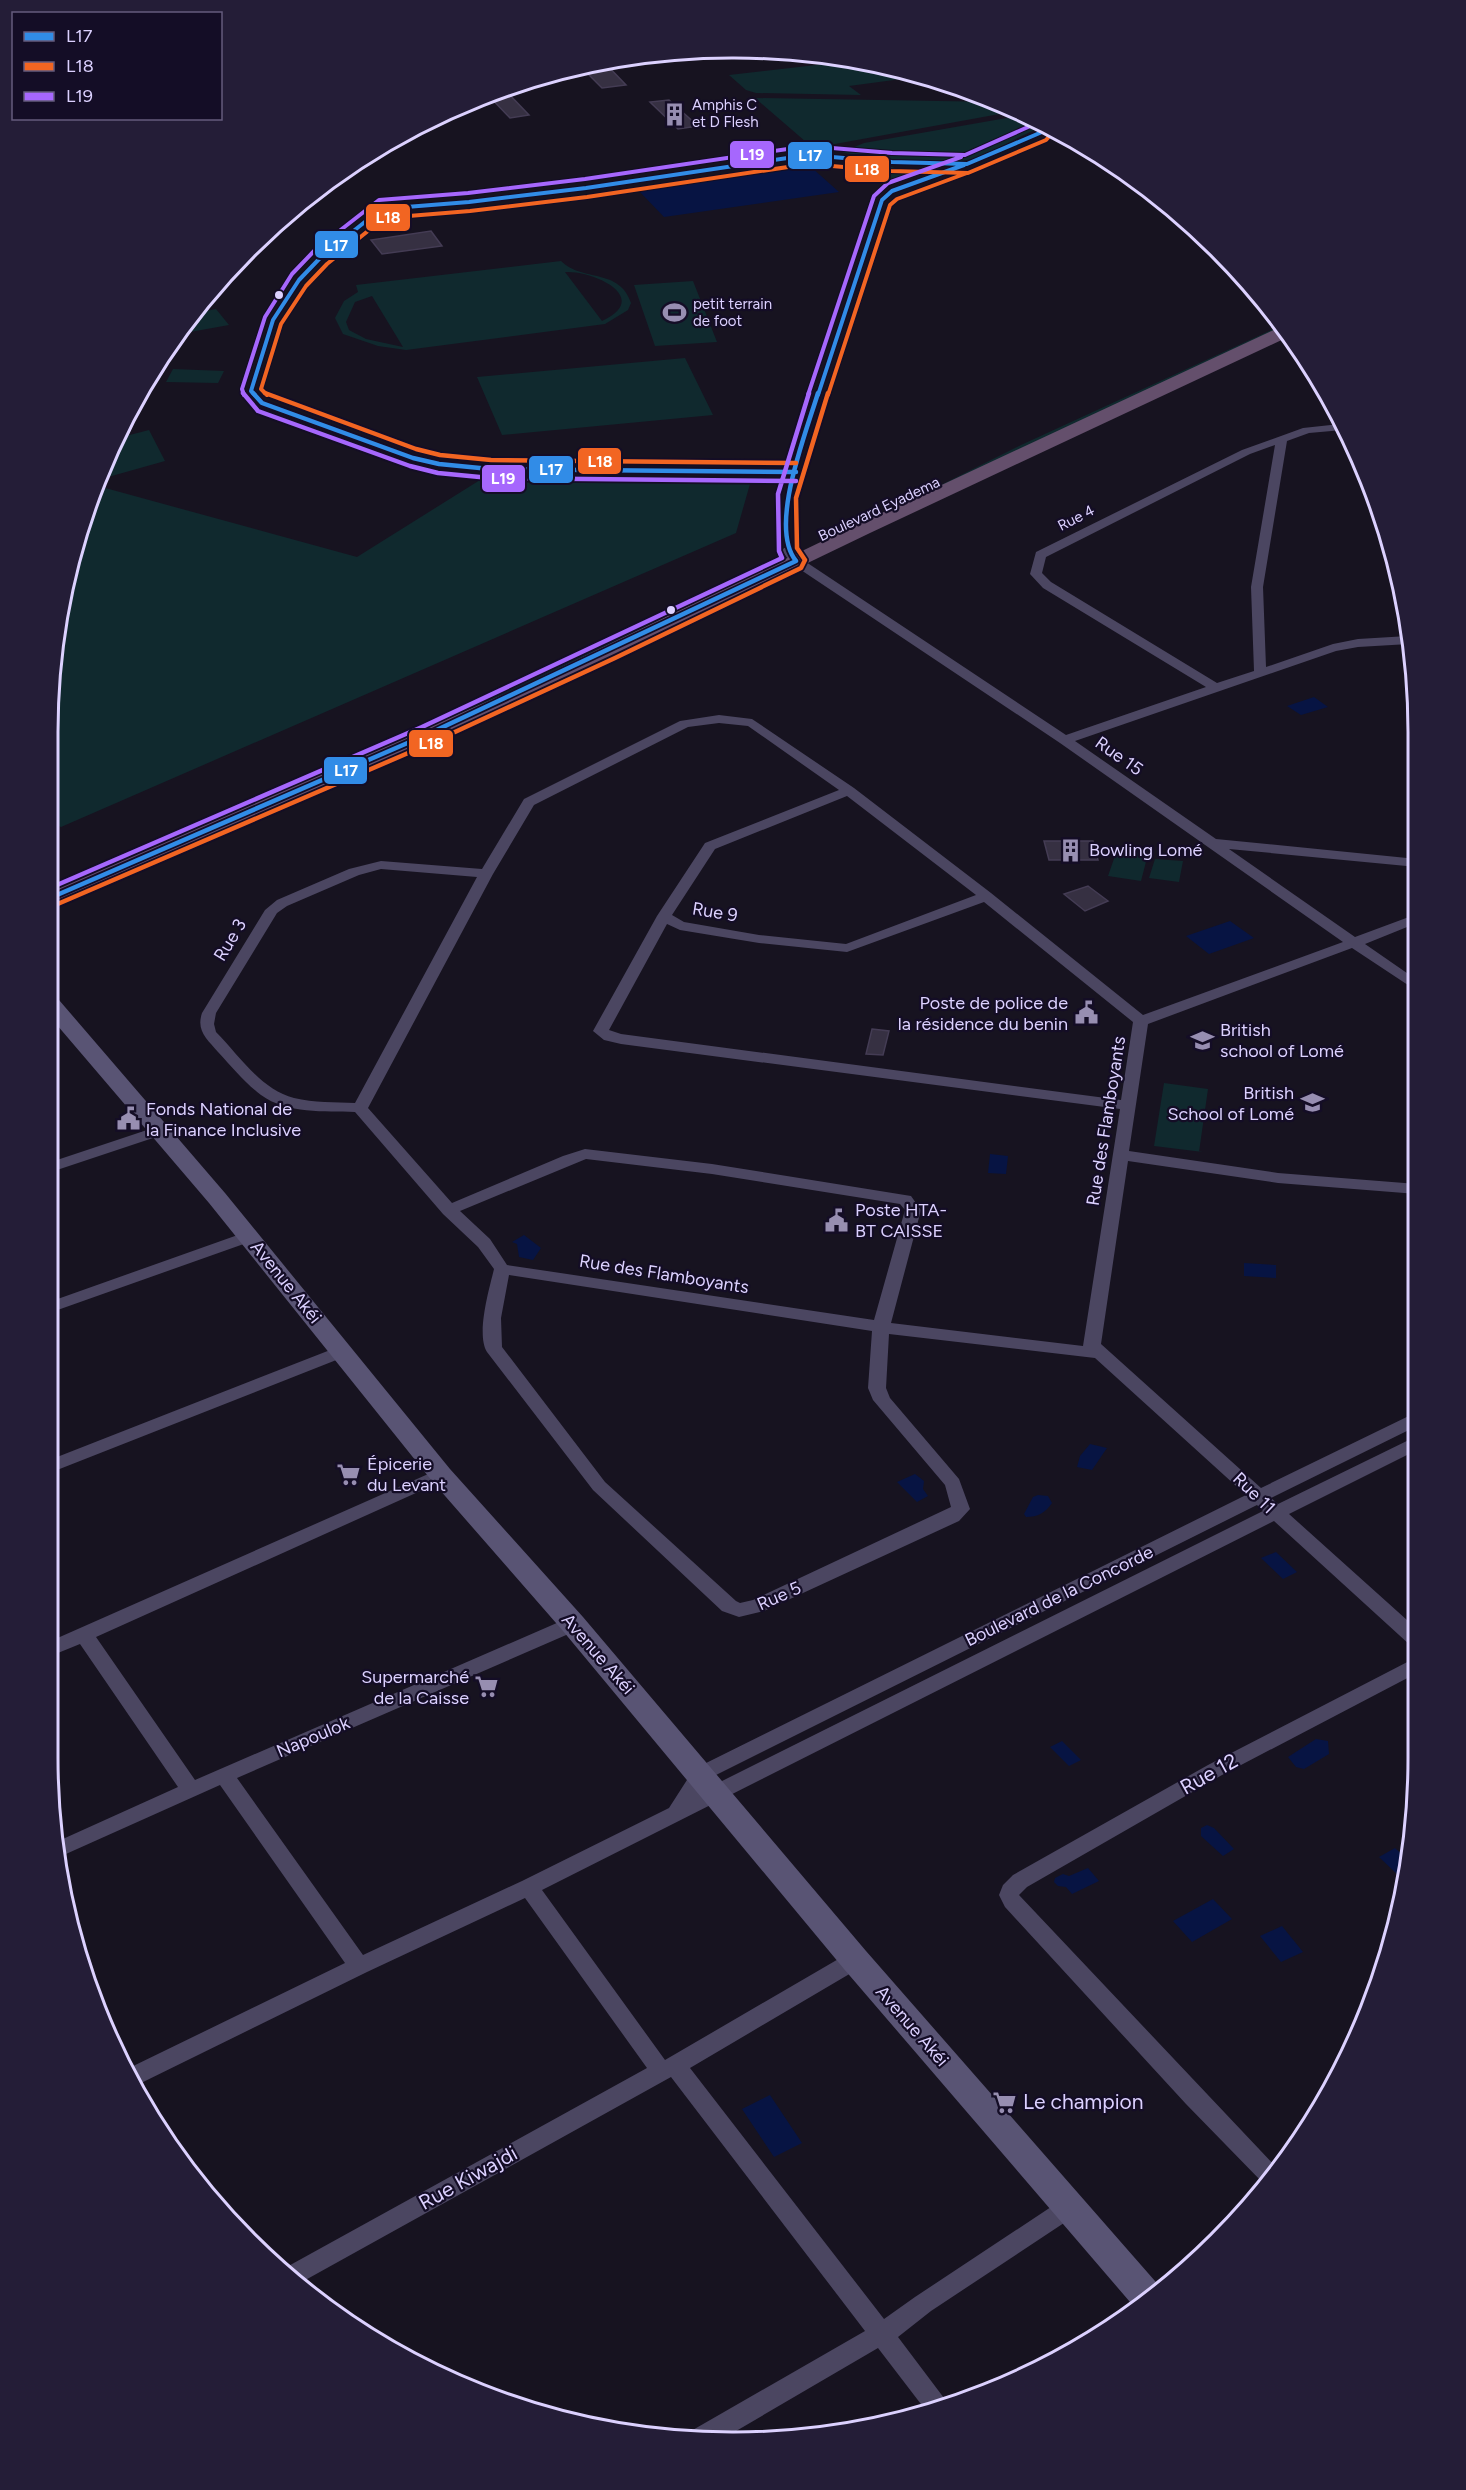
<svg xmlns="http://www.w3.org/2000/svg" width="1466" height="2490" font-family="Figtree,sans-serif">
  <rect width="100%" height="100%" fill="#171320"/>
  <path fill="#10292e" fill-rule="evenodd" d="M 851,61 L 861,68 C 879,66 893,66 909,78 L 849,86 L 861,95 L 756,93 L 746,90 L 729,75 Z
    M 755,98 L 998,102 L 1016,111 L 813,148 Z
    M 1023,115 L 1039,124 L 1039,128 C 1017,137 997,150 976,158 C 952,166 867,159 842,152 L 864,143 Z
    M 882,166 L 892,167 L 904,172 L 903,176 C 892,180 881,180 870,175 L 869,171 Z
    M 561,261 C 582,282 620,268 631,303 L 628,310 L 605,324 L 406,350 L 378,346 L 343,334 L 335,318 L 344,301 L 358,292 L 356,285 ZM 565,272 C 592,270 653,297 602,321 ZM 372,296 L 403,347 L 366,339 L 349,330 L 346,322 L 355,302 Z
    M 693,281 L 717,342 L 655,346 L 634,285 Z
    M 216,309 L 229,325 L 179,334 L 196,313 Z
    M 1280,326 L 1281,328 L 867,522 L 1021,445 Z
    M 685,358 L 713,415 L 502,435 L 477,377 Z
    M 173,369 L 224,371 L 218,383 L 166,382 Z
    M 149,430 L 165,461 L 101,479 L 122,437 Z
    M 488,475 L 662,478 L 752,477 L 736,533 L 61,827 L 50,822 L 49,688 L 84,513 L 98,486 L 357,557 Z
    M 769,565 L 773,566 L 464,716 L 252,808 L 89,875 L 85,875 L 460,713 Z
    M 1117,850 L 1148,854 L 1141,881 L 1108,876 Z
    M 1155,859 L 1183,861 L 1179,882 L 1149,878 Z
    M 1164,1083 L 1208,1089 L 1199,1152 L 1203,1152 L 1154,1146 Z"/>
  <path fill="#071443" d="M 811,167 L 839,192 L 664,217 L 639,191 Z
    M 1314,697 L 1328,707 L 1301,715 L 1287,706 Z
    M 1230,921 L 1254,938 L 1209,954 L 1186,936 Z
    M 990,1154 L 1008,1156 L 1006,1174 L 988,1173 Z
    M 524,1235 L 541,1248 L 533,1260 L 519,1257 L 517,1244 L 512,1242 Z
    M 1244,1263 L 1276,1265 L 1276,1278 L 1244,1276 Z
    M 1090,1444 L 1107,1448 L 1092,1470 L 1077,1467 L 1080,1456 Z
    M 915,1474 L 924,1481 L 923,1489 L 928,1496 L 917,1502 L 897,1482 Z
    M 1038,1495 L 1048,1496 L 1052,1503 C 1045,1513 1038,1517 1026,1517 L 1024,1514 L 1033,1497 Z
    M 1276,1552 L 1297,1572 L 1283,1579 L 1261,1558 Z
    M 1316,1739 L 1328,1741 L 1329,1754 L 1304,1769 L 1296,1767 L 1288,1757 Z
    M 1062,1741 L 1081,1760 L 1069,1766 L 1050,1747 Z
    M 1207,1825 L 1214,1828 L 1234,1849 L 1223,1856 L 1201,1836 L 1201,1828 Z
    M 1395,1848 L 1405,1857 L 1401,1878 L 1379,1857 Z
    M 1088,1868 L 1099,1881 L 1072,1894 L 1066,1887 L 1058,1886 L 1054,1882 L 1055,1878 L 1063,1874 L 1069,1876 Z
    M 1213,1899 L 1232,1919 L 1192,1942 L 1173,1921 Z
    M 1282,1926 L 1303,1952 L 1281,1962 L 1260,1936 Z
    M 770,2095 L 802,2143 L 774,2157 L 742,2109 Z"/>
  <path fill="#363042" stroke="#443c54" stroke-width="1.5" d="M 603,61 L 626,85 L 602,88 L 581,67 Z
    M 505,90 L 529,115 L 510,118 L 488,95 Z
    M 669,100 L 698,126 L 678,129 L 650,102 Z
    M 431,231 L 442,246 L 382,254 L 371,240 Z
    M 1044,841 L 1093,841 L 1098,860 L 1049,860 Z
    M 1088,886 L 1108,901 L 1085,911 L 1064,894 Z
    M 872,1029 L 889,1031 L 883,1055 L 866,1054 Z"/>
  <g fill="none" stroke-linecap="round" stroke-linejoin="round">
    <path fill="#4b4661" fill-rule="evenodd" d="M 1340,424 L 1343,430 L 1309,433 L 1287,441 L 1263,587 L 1266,667 L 1333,644 L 1358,639 L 1408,636 L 1409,644 L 1358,647 L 1336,651 L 1075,741 L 1216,839 L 1417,859 L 1417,867 L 1229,849 L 1355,937 L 1417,914 L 1417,923 L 1365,944 L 1417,980 L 1417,991 L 1352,948 L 1148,1024 L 1129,1151 L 1278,1173 L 1417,1184 L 1417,1194 L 1278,1183 L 1128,1161 L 1101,1344 L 1261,1488 L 1417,1412 L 1417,1426 L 1271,1498 L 1278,1504 L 1417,1436 L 1417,1450 L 1289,1514 L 1417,1629 L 1417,1647 L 1410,1645 L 1274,1521 L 542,1890 L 665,2060 L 847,1954 L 855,1951 L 863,1954 L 866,1960 L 863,1966 L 690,2068 L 884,2319 L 915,2297 L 1060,2201 L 1068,2198 L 1076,2201 L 1079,2208 L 1076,2215 L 931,2311 L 898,2337 L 950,2406 L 927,2412 L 878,2348 L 719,2441 L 688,2438 L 691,2431 L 865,2331 L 671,2077 L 300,2283 L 283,2269 L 647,2068 L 525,1898 L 367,1972 L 135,2086 L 125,2070 L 345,1963 L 220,1785 L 57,1858 L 54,1843 L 178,1787 L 80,1644 L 53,1655 L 53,1640 L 435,1471 L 441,1469 L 447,1471 L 450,1475 L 447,1479 L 96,1637 L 195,1780 L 566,1619 L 573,1617 L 580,1619 L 583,1624 L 580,1629 L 237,1778 L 363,1955 L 522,1881 L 669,1808 L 694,1769 L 1246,1495 L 1095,1358 L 889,1334 L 886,1388 L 890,1398 L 959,1479 L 970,1509 L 959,1521 L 764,1611 L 739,1617 L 722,1611 L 593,1490 L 487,1352 C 476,1334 489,1290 494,1269 L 478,1247 L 443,1214 L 355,1112 C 325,1111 287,1114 261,1095 C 245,1083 232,1067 218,1052 C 207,1039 196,1031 202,1013 L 265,910 L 277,900 L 349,869 L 381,861 L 482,869 L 524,799 L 680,721 L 719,715 L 752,719 L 854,788 L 991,893 L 1143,1015 L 1343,942 L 1060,743 L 792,564 L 782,551 L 784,548 L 792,548 L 800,558 L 1066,735 L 1206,687 L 1043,588 L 1030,574 L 1036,552 L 1242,450 L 1303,428 ZM 1275,445 L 1251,587 L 1254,671 L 1217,683 L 1051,582 L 1042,573 L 1046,557 L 1250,454 ZM 719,723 L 748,726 L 839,790 L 705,843 L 657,916 L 593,1031 L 604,1040 L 621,1044 L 1120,1109 L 1083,1346 L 891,1323 L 921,1210 L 911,1196 L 712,1164 L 585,1149 L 563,1156 L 452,1203 L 368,1108 L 493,874 L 534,805 L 688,727 ZM 847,796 L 976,895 L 846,944 L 759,935 L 684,922 L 672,915 L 715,849 ZM 381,869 L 477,877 L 355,1103 C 335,1102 314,1103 294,1098 C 261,1090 239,1055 216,1032 L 214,1024 L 216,1013 L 277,913 L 287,906 L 359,875 ZM 984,902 L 1133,1022 L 1121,1100 L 621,1034 L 609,1030 L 667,924 L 680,930 L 759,943 L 847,952 ZM 586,1159 L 712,1174 L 900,1204 L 905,1210 L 874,1320 L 507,1265 L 490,1239 L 460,1211 ZM 509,1275 L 872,1331 L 868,1388 L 873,1400 L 945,1485 L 951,1507 L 753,1600 L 740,1603 L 736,1601 L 605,1482 L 502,1347 L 501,1318 ZM 1257,1505 L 1263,1511 L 700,1792 L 708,1779 Z
      M 159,1126 L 165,1128 L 167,1131 L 165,1134 L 51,1172 L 51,1162 Z
      M 249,1231 L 255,1232 L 257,1236 L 255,1240 L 52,1312 L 52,1301 Z
      M 343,1345 L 349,1347 L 352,1351 L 349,1355 L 52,1472 L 52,1459 Z
      M 1417,1657 L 1417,1673 L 1222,1775 L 1027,1887 L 1019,1895 L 1277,2168 L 1264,2184 L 1186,2104 L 1005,1907 L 999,1895 L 1003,1885 L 1013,1875 L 1208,1765 Z"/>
    <path fill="#595474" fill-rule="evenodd" d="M 51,998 L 59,1000 L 225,1193 L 450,1469 L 583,1617 L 866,1951 L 1162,2289 L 1136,2309 L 844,1969 L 563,1631 L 432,1481 L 209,1203 L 51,1018 Z"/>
    <path fill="#644f6c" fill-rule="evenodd" d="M 1278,328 L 1281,328 L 1288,337 L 870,533 L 530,697 L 130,874 L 50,905 L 50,890 L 114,864 L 516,689 L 856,525 Z"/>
    <defs>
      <path id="bus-1-far1" d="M 255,395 L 251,391 L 273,320 L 299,280 L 321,257 L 381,209 L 469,202 L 586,188 L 808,155 L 892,162 L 967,164 L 1042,132 L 1045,127
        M 818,395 L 882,200 L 892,191 L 964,165"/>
      <path id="bus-1" d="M 253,393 L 262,403 L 413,458 L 439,464 L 490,469 L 796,472
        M 50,898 L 426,735 L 796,561 C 768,527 806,433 818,393"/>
      <path id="bus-2-far1" d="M 267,395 L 261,389 L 281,324 L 306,286 L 327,264 L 384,218 L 470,211 L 587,197 L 808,164 L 891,171 L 968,173 L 1046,140 L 1053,132
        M 828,395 L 890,205 L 897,199 L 967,173"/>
      <path id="bus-2" d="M 265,393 L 416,449 L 440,455 L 491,460 L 796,463
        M 53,906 L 429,744 L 615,658 L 801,568 L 805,560 L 797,548 L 796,498 L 828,393"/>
      <path id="bus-3-far1" d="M 244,395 L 242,389 L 265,317 L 292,274 L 315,250 L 379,200 L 468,193 L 585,179 L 808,146 L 892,153 L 965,155 L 1037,123
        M 808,395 L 874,196 L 888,183 L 961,157"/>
      <path id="bus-3" d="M 243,393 L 258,411 L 410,466 L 438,473 L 490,478 L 796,481
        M 50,888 L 422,727 L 782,558 L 779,551 L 778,494 L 809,393"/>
    </defs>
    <use href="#bus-1-far1" stroke="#140d26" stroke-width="6"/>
    <use href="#bus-1" stroke="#140d26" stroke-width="8"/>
    <use href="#bus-2-far1" stroke="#140d26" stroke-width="6"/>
    <use href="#bus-2" stroke="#140d26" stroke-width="8"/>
    <use href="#bus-3-far1" stroke="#140d26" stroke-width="6"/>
    <use href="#bus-3" stroke="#140d26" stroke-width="8"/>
    <use href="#bus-1-far1" stroke="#318ce7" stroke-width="4"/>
    <use href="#bus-1" stroke="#318ce7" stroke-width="4.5"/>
    <use href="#bus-2-far1" stroke="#f26522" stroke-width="4"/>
    <use href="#bus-2" stroke="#f26522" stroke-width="4.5"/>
    <use href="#bus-3-far1" stroke="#a667fd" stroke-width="4"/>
    <use href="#bus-3" stroke="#a667fd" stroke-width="4.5"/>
  </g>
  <defs>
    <symbol id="building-bare" viewBox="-9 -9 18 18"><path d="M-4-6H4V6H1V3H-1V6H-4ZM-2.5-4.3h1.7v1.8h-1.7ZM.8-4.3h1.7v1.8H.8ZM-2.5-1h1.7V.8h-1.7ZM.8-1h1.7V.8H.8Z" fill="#978eb1" stroke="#140d26" stroke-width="2.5" paint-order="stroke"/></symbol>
    <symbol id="stadium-bare" viewBox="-9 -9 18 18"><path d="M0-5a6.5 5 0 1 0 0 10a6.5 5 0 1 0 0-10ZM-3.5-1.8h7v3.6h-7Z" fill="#978eb1" stroke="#140d26" stroke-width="2.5" paint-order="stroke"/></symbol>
    <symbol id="civic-bare" viewBox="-9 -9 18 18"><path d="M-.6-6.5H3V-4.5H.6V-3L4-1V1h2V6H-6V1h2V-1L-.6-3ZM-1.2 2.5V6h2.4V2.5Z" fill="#978eb1" stroke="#140d26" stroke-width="2.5" paint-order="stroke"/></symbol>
    <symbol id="school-bare" viewBox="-9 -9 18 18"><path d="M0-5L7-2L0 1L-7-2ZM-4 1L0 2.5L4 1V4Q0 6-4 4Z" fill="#978eb1" stroke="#140d26" stroke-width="2.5" paint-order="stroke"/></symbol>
    <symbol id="supermarket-bare" viewBox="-9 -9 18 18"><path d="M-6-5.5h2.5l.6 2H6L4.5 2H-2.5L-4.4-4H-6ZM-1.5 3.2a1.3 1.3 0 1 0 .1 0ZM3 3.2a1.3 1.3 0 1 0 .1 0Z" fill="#978eb1" stroke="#140d26" stroke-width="2.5" paint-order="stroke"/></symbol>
  </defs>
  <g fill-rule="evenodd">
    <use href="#building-bare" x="658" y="98" width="33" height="33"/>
    <use href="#stadium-bare" x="658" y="296" width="33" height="33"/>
    <use href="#building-bare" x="1054" y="834" width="33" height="33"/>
    <use href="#civic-bare" x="1070" y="996" width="33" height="33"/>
    <use href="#school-bare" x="1186" y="1024" width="33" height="33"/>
    <use href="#school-bare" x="1296" y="1086" width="33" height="33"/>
    <use href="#civic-bare" x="112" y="1102" width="33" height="33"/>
    <use href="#civic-bare" x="820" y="1204" width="33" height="33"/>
    <use href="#supermarket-bare" x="332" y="1458" width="33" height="33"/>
    <use href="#supermarket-bare" x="470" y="1670" width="33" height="33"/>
    <use href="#supermarket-bare" x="988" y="2086" width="33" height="33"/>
  </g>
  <g fill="#dcd1ff" stroke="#140d26" stroke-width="2">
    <circle cx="279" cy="295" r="5"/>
    <circle cx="671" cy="610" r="5"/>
  </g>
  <g text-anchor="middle" stroke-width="4.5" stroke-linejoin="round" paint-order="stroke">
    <g font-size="15" fill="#dcd1ff" stroke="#140d26" text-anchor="start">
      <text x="692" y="110">Amphis C<tspan x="692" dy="17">et D Flesh</tspan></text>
      <text x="693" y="309">petit terrain<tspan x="693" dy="17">de foot</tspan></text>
    </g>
    <g font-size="15" fill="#dcd1ff" stroke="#140d26">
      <text transform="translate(879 509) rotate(-25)" y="5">Boulevard Eyadema</text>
      <text transform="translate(1076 518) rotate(-27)" y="5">Rue 4</text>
    </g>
    <g font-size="18" fill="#dcd1ff" stroke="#140d26">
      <text transform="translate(1119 756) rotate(35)" y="6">Rue 15</text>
      <text transform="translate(715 912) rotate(9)" y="6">Rue 9</text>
      <text transform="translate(230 940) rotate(-59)" y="6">Rue 3</text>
      <text transform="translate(1106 1121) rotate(-81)" y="6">Rue des Flamboyants</text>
      <text transform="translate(664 1274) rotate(9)" y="6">Rue des Flamboyants</text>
      <text transform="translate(286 1282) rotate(51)" y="6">Avenue Akéi</text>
      <text transform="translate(1254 1493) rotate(44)" y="6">Rue 11</text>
      <text transform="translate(779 1596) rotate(-24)" y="6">Rue 5</text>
      <text transform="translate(1059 1596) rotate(-26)" y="6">Boulevard de la Concorde</text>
      <text transform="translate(598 1654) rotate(49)" y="6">Avenue Akéi</text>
      <text transform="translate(313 1737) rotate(-23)" y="6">Napoulok</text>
      <text transform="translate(912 2026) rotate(49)" y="6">Avenue Akéi</text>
    </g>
    <g font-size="18" fill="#dcd1ff" stroke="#140d26" text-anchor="start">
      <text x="1089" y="856">Bowling Lomé</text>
      <text x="1068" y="1009" text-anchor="end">Poste de police de<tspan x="1068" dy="21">la résidence du benin</tspan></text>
      <text x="1220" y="1036">British<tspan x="1220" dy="21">school of Lomé</tspan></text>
      <text x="1294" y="1099" text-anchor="end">British<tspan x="1294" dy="21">School of Lomé</tspan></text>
      <text x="146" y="1115">Fonds National de<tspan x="146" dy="21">la Finance Inclusive</tspan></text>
      <text x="855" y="1216">Poste HTA-<tspan x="855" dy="21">BT CAISSE</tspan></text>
      <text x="367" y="1470">Épicerie<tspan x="367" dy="21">du Levant</tspan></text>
      <text x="469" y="1683" text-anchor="end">Supermarché<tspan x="469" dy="21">de la Caisse</tspan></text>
    </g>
    <g font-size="21" fill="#dcd1ff" stroke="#140d26">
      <text transform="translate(1209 1774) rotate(-29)" y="7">Rue 12</text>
      <text transform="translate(468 2178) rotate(-29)" y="7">Rue Kiwajdi</text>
    </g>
    <g font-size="21" fill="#dcd1ff" stroke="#140d26" text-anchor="start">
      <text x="1023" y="2109">Le champion</text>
    </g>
  </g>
  <path d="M0 0H1466V2490H0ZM732 58H734A674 674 0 0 1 1408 732V1758A674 674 0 0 1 734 2432H732A674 674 0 0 1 58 1758V732A674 674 0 0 1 732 58Z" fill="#241d37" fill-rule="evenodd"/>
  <path fill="none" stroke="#dcd1ff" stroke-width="3" d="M732 58H734A674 674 0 0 1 1408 732V1758A674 674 0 0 1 734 2432H732A674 674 0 0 1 58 1758V732A674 674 0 0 1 732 58Z"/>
  <g stroke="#140d26" stroke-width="2">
    <rect x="729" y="140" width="46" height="29" rx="6" fill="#a667fd"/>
    <rect x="787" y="141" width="46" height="29" rx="6" fill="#318ce7"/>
    <rect x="844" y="155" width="46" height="28" rx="6" fill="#f26522"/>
    <rect x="365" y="203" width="46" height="29" rx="6" fill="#f26522"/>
    <rect x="314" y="230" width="45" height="29" rx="6" fill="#318ce7"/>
    <rect x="577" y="447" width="45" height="28" rx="6" fill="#f26522"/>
    <rect x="528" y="455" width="46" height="29" rx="6" fill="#318ce7"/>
    <rect x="481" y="464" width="45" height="29" rx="6" fill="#a667fd"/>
    <rect x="408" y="729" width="46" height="29" rx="6" fill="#f26522"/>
    <rect x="323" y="756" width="45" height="29" rx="6" fill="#318ce7"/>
  </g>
  <g font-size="16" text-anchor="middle" font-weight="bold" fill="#fff">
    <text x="752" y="160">L19</text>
    <text x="810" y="161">L17</text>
    <text x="867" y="175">L18</text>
    <text x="388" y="223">L18</text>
    <text x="336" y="251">L17</text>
    <text x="600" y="467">L18</text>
    <text x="551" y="475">L17</text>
    <text x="503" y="484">L19</text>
    <text x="431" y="749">L18</text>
    <text x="346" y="776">L17</text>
  </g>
  <rect x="12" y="12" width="210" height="108" fill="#140d26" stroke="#645b7d" stroke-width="1.5"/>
  <rect x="24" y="32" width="30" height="9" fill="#318ce7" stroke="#645b7d" stroke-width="1.5"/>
  <text x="66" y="42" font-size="18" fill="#dcd1ff">L17</text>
  <rect x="24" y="62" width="30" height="9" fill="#f26522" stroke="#645b7d" stroke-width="1.5"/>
  <text x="66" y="72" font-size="18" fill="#dcd1ff">L18</text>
  <rect x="24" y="92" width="30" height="9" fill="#a667fd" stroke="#645b7d" stroke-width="1.5"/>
  <text x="66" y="102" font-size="18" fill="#dcd1ff">L19</text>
</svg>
